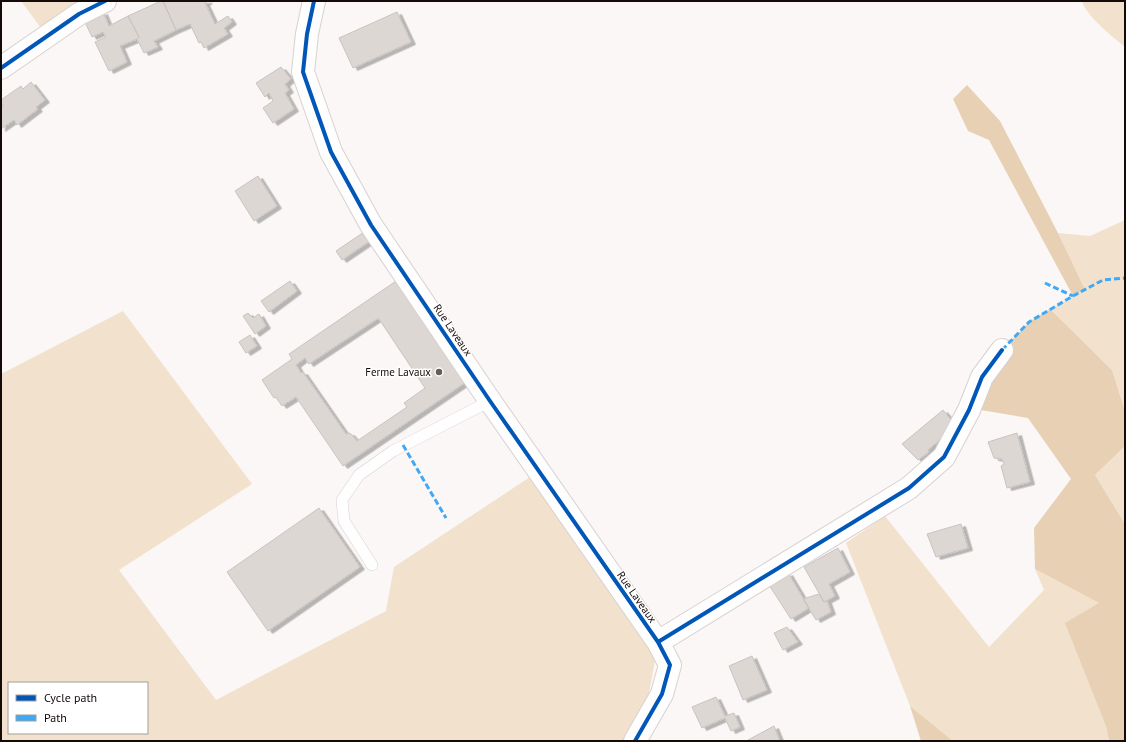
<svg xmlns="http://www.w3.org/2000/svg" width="1126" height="742" font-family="'PT Sans',sans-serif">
  <defs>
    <filter id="shadow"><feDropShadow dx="4.5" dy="2.5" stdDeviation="0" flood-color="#0004"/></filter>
  </defs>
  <rect width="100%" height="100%" fill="#faf7f6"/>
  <path fill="#f2e2cd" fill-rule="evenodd" d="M 21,1 L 92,1 L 41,28 Z
    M 1082,1 L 1125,1 L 1125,47 C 1113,37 1086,16 1082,1 Z
    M 1125,220 L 1125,411 L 1112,370 L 1050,309 L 1084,290 L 1058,233 L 1090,236 Z
    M 123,311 L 252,484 L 119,570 L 216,700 L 386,611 L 394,567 L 533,475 L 656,655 L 647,704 L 623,741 L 1,741 L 1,374 ZM 9,683 L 147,683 L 147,733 L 9,733 Z
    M 1125,446 L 1125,524 L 1095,475 Z
    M 885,516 L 989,647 L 1044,590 L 1035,569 L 1099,603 L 1106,726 L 1109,741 L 953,741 L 910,706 L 846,543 Z"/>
  <path fill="#e7d0b3" d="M 967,85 L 1000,121 L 1058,233 L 1085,290 L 1073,296 L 989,140 L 968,131 L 953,99 Z
    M 1050,309 L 1112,370 L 1125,411 L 1125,446 L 1095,475 L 1125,524 L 1125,741 L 1109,741 L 1106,726 L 1065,623 L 1099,603 L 1035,569 L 1034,528 L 1071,479 L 1028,418 L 975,409 L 1002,350 L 1029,322 Z
    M 910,706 L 953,741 L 921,741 Z"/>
  <path fill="#ddd7d3" stroke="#c8c3c0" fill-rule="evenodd" filter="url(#shadow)" d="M 161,1 L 163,1 L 176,30 L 154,41 L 158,47 L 144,53 L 137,39 L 139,37 L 128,16 Z
    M 163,1 L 208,1 L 205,3 L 215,24 L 228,16 L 232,22 L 224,28 L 228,34 L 204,48 L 201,42 L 199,43 L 190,24 L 176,30 Z
    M 103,12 L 109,26 L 128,16 L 139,37 L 137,39 L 120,46 L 127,62 L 109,71 L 95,42 L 106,37 L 103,32 L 92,37 L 85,22 Z
    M 397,12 L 411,42 L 353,68 L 339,38 Z
    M 281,67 L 291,79 L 285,84 L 289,90 L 285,93 L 294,109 L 273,123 L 263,108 L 273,101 L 269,93 L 265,97 L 256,83 Z
    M 31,82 L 45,100 L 36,107 L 38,109 L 17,125 L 14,120 L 1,129 L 1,107 L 3,106 L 1,103 L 1,100 L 21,86 L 23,89 Z
    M 258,176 L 277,206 L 254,221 L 235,191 Z
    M 364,232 L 370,241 L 342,260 L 336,251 Z
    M 399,279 L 469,380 L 343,466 L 296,397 L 282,406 L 276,397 L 274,398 L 262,380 L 292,359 L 289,354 ZM 377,319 L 379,319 L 425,388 L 404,403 L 407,407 L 357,441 L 350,433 L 346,434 L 303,372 L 301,373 L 296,365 L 305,358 L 309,364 Z
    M 290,281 L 297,291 L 269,312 L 261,301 Z
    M 248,313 L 253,318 L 259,314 L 266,326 L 255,334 L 243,316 Z
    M 250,335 L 257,346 L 246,353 L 239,342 Z
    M 943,410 L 956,426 L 928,450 L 929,452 L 918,460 L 902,444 Z
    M 1017,433 L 1030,482 L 1007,488 L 1001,466 L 1004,464 L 1002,459 L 994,458 L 988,442 Z
    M 319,508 L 360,567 L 268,631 L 227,572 Z
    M 961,524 L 968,548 L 936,557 L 927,534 Z
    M 838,548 L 850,572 L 829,584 L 835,596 L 824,602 L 804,567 Z
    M 788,573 L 809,608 L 791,619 L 769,585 Z
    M 819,594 L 824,602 L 827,601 L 831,612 L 816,620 L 803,599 Z
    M 787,627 L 798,642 L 783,650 L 774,633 Z
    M 752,656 L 767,690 L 743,700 L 729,666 Z
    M 716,697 L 725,716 L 734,713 L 740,727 L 731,731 L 725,718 L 702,728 L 692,707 Z
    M 774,726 L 780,741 L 749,741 L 748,740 Z"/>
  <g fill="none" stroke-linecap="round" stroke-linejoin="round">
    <defs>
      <path id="service" d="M 372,565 L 344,521 L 342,500 L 359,475 L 393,451 L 490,401"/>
      <path id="minor" d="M 314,1 L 307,34 L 303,72 L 331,152 L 371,225 L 490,401 L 658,642 L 670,665 L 662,694 L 635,741
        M 658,642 L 909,488 L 944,457 L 969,410 L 982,377 L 1002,350"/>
      <path id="tertiary" d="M 1,68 L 79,14 L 105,1"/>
    </defs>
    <use href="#service" stroke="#d8d1cf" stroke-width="12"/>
    <use href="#minor" stroke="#d8d1cf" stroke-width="24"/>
    <use href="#tertiary" stroke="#d8d1cf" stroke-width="24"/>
    <use href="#service" stroke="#fefefe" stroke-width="11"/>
    <use href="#minor" stroke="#fefefe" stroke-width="22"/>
    <use href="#tertiary" stroke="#fefefe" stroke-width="22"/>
    <path stroke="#3fa9f5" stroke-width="3" stroke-dasharray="6 3" stroke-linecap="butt" d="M 1045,283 L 1073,296
      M 1002,350 L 1029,322 L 1073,296 L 1103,280 L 1125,278
      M 403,445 L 446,518"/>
    <defs>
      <path id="cycleway" d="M 314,1 L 307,34 L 303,72 L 331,152 L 371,225 L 490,401 L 658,642 L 670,665 L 662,694 L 635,741
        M 1,68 L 79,14 L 105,1
        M 658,642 L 909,488 L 944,457 L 969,410 L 982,377 L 1002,350"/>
    </defs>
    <use href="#cycleway" stroke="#fff" stroke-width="6"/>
    <use href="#cycleway" stroke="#0057b8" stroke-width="4"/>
  </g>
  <circle fill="#645d5b" stroke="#fff" stroke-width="1.5" cx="439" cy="372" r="4"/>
  <g text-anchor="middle" stroke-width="3" stroke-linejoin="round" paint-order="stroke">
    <g font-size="11" fill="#140a08" stroke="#fff">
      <text transform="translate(453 330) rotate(56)" y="4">Rue Laveaux</text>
      <text transform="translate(637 597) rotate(55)" y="4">Rue Laveaux</text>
    </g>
    <g font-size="11" fill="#140a08" stroke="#fff" text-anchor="end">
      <text x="431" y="376">Ferme Lavaux</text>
    </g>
  </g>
  <rect width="1126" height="742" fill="none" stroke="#140a08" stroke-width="4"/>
  <rect x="8" y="682" width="140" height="52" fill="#ffffff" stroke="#a19d9c"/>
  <rect x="16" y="695" width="20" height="6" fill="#0057b8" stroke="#a19d9c"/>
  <text x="44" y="702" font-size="12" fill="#140a08">Cycle path</text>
  <rect x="16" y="715" width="20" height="6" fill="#3fa9f5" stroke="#a19d9c"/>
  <text x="44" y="722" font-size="12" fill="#140a08">Path</text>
</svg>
